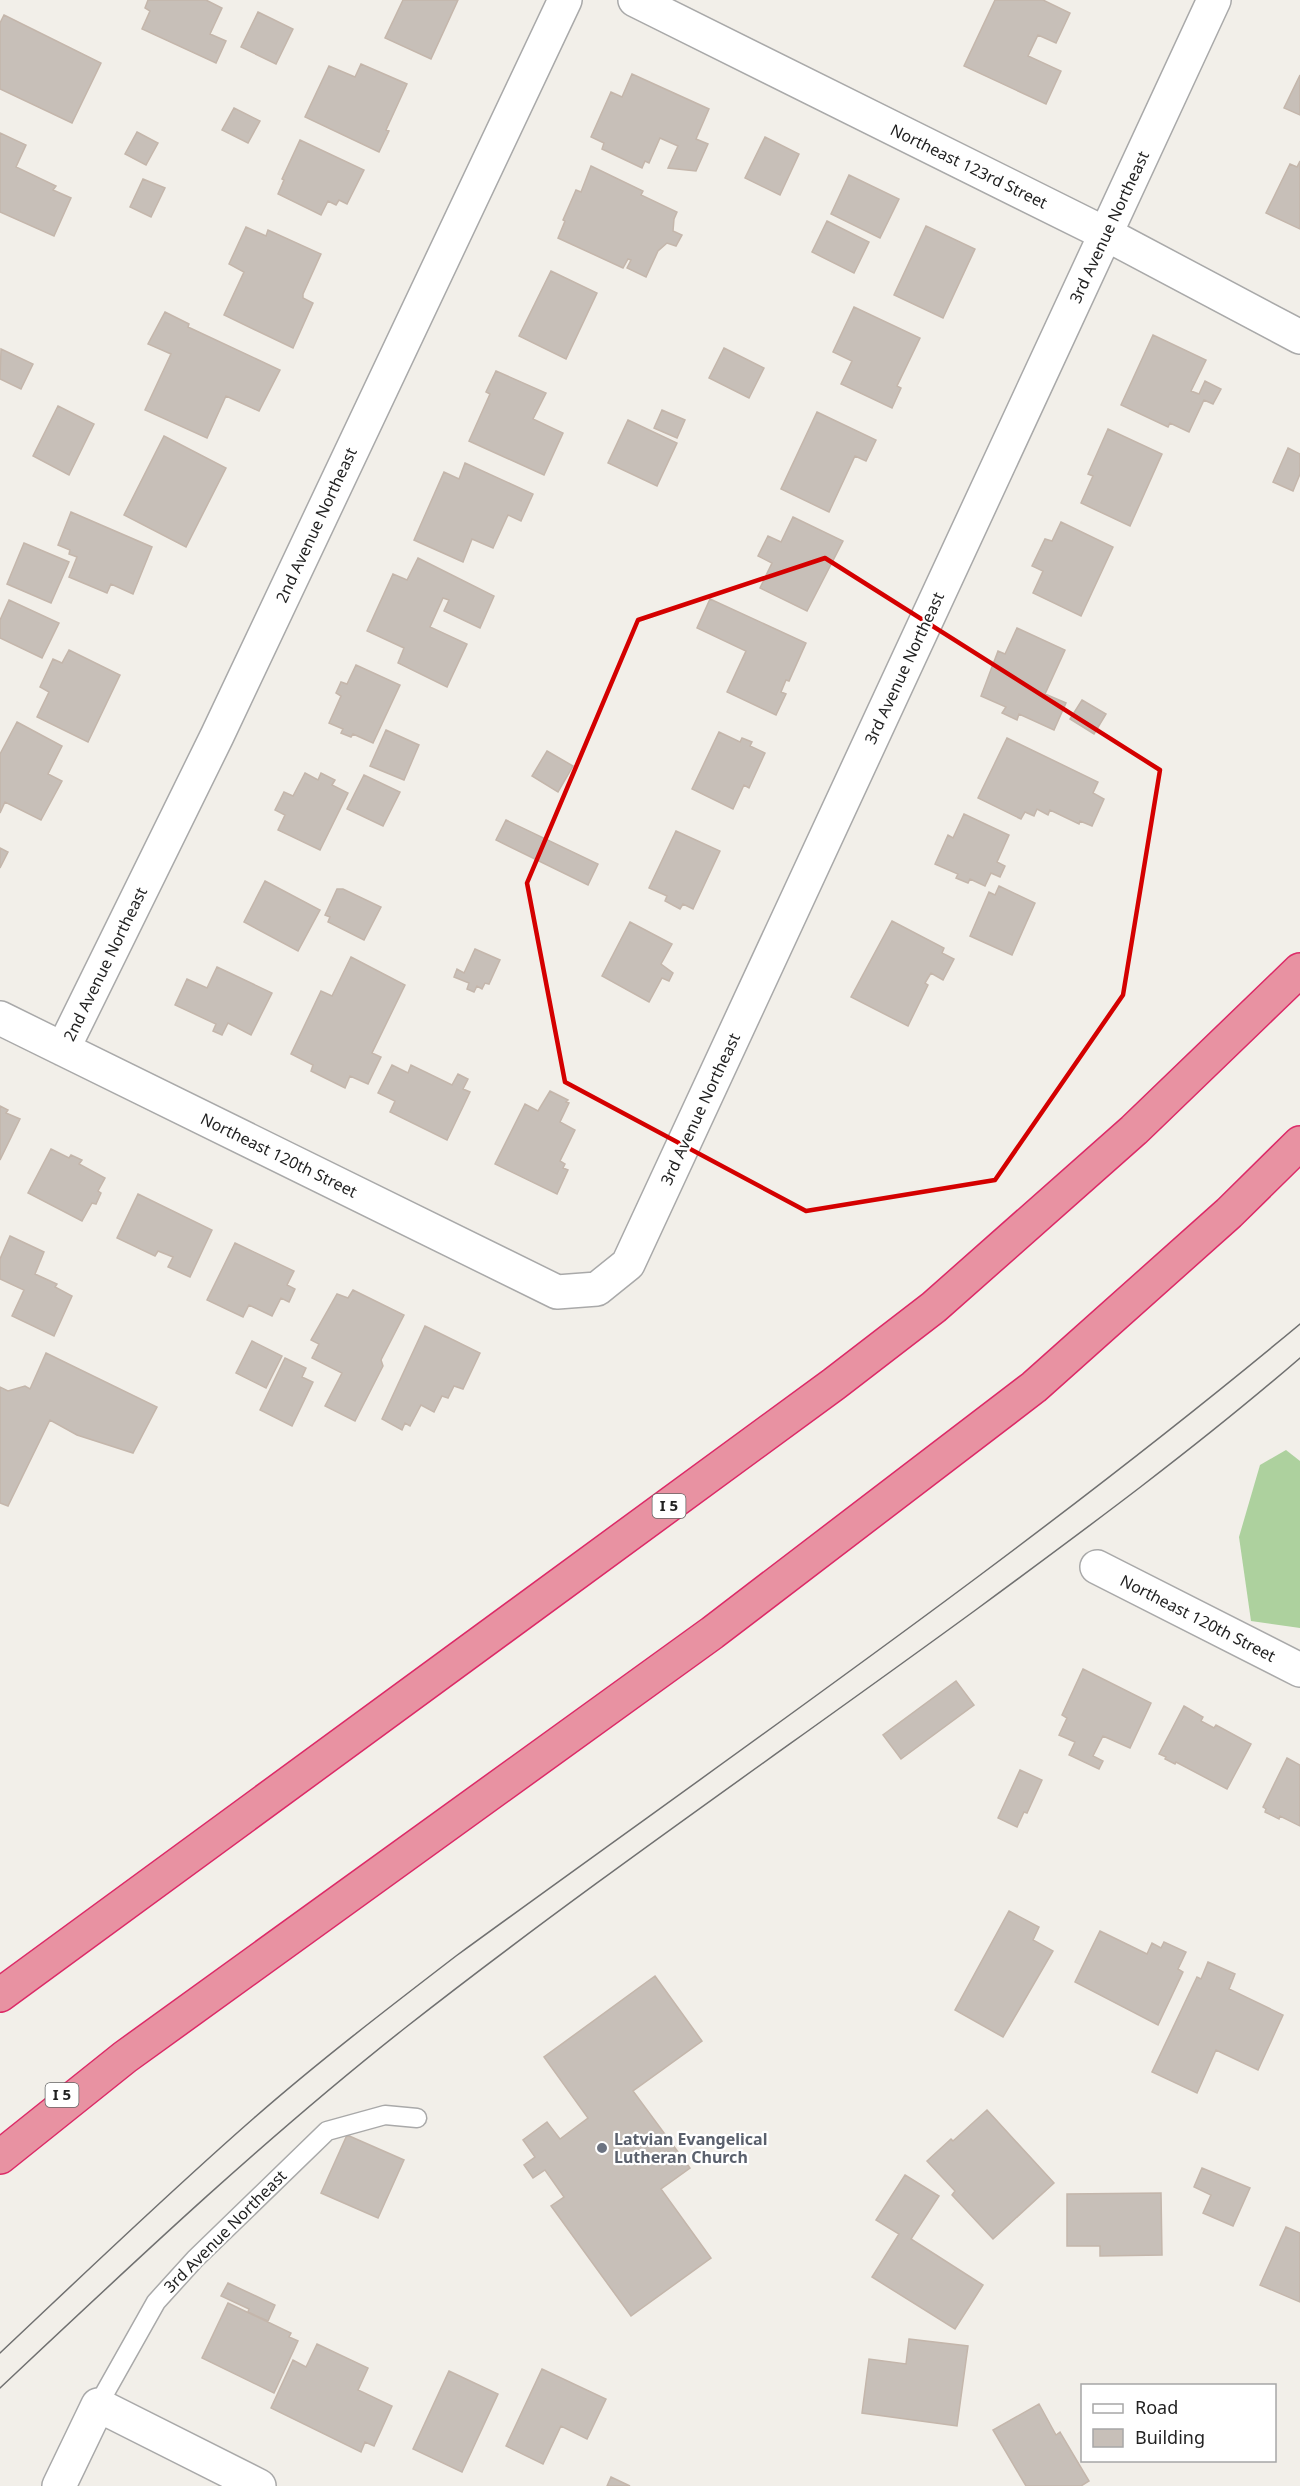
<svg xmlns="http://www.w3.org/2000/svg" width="1300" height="2486" font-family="'Noto Sans',sans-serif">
  <rect width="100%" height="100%" fill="#f2efe9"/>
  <path fill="#add19e" d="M 1286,1450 L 1300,1461 L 1300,1628 L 1251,1621 L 1239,1537 L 1260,1465 Z"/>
  <path fill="#c7bfb8" stroke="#c4b6ab" stroke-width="1.5" d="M 148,0 L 206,0 L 222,8 L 210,34 L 226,41 L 216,63 L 142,29 L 150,11 L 145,8 Z
    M 403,0 L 458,0 L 431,59 L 385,38 Z
    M 995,0 L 1043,0 L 1070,13 L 1056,43 L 1038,35 L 1028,56 L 1061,71 L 1046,104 L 964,66 Z
    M 258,12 L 293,29 L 276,64 L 241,47 Z
    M 4,15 L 101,63 L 72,123 L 0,89 L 0,23 Z
    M 361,64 L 407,84 L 386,130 L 389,131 L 379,152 L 305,117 L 329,66 L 355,77 Z
    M 632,74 L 709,109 L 696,139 L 708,144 L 696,171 L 668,168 L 678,146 L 660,138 L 649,163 L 645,161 L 642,168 L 602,149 L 604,143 L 591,137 L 611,92 L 622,97 Z
    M 1300,75 L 1300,115 L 1284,108 Z
    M 234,108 L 260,121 L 248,143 L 222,130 Z
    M 137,132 L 158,143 L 146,165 L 125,154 Z
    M 0,133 L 26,145 L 16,167 L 56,186 L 53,190 L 71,198 L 54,236 L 0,212 Z
    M 765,137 L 799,154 L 780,195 L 745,178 Z
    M 300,140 L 364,170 L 347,204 L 339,200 L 336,205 L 328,201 L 321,215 L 278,194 L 284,180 L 282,179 Z
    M 1300,161 L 1300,229 L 1266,213 L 1290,164 L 1297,167 Z
    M 591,166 L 643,191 L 641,195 L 677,212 L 674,219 L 673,231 L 682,235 L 676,246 L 667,243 L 658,251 L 646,277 L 627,268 L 631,260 L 628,259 L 623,268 L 558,238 L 565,221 L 563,220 L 576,190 L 581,192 Z
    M 849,175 L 899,199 L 880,238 L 831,214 Z
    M 143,179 L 165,188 L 151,217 L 130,207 Z
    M 827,221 L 869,242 L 854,273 L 812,252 Z
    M 926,226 L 975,249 L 943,318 L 894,295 Z
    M 246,227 L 266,236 L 268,230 L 321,254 L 303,294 L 303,298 L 313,303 L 293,348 L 224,315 L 244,272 L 229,264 Z
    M 551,271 L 597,293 L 566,359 L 519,336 Z
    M 854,307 L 920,338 L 897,386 L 901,388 L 892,408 L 841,384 L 852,361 L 833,352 Z
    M 165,312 L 189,324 L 188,327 L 280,370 L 259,411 L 226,396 L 207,438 L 145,410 L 171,354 L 148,344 Z
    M 1153,335 L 1206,360 L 1191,391 L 1199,394 L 1205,381 L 1221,389 L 1213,404 L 1204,400 L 1189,432 L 1170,423 L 1168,427 L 1121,405 Z
    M 724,348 L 764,368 L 749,398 L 709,378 Z
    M 1,349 L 33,364 L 21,389 L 0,379 Z
    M 496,371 L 546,393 L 533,419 L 563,433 L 544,475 L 469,441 L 490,394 L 486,392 Z
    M 58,406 L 94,424 L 69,475 L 33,456 Z
    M 662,410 L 685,420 L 677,438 L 654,428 Z
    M 817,412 L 876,440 L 866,461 L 855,456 L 829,512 L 781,489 Z
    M 628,420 L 677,443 L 657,486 L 608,463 Z
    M 1108,429 L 1162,454 L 1130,526 L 1081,503 L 1093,476 L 1088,474 Z
    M 164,436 L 226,468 L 186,547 L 124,515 Z
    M 1288,448 L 1300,454 L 1300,474 L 1293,491 L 1273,482 Z
    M 465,463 L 533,494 L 521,521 L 508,515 L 493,548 L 472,539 L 463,562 L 414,540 L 444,472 L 459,479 Z
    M 71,512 L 152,547 L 133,594 L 111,584 L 107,593 L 69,577 L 77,557 L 69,554 L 70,550 L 58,545 Z
    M 793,517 L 843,541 L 807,611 L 760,588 L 772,563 L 758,556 L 768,536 L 781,542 Z
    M 1061,522 L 1113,547 L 1081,616 L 1033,593 L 1043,571 L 1032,566 L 1045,539 L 1052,541 Z
    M 24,543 L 69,562 L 51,603 L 7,584 Z
    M 418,558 L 494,596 L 480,628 L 444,611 L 449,600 L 443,598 L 430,627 L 467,644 L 447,687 L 398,663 L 404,648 L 367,631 L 393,574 L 407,580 Z
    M 710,599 L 806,643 L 789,681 L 786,680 L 781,692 L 786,694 L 776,715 L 727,692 L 746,651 L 697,628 Z
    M 9,600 L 59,623 L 42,658 L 0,638 L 0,620 Z
    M 1017,628 L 1065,650 L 1045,694 L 1066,703 L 1054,730 L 1019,714 L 1017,720 L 1002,713 L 1006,707 L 981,696 L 998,651 L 1005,654 Z
    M 69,650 L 120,675 L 88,742 L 37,717 L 49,692 L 40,687 L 53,659 L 62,663 Z
    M 356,665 L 400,685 L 373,743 L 353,734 L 351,737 L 341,733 L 343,729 L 329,723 L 341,696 L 336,693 L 341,682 L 347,684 Z
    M 1082,700 L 1106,714 L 1094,734 L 1070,719 Z
    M 17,722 L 62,746 L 48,774 L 62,781 L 41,820 L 5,802 L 0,813 L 0,754 Z
    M 386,730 L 419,745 L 404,780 L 370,766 Z
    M 719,732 L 740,742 L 742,738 L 752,742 L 750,746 L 765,753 L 749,788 L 744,785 L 733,809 L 692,789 Z
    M 1007,738 L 1098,782 L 1093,793 L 1104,799 L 1092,826 L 1080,821 L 1079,824 L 1050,810 L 1048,815 L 1037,809 L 1034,816 L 1025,812 L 1021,819 L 978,798 Z
    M 547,751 L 573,766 L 558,792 L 532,776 Z
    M 305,773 L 318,780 L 321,773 L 335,780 L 332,785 L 348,793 L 320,850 L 278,830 L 285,815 L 275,810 L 284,792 L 293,796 Z
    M 364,775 L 400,792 L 383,826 L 347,809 Z
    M 964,814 L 1009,835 L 997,862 L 1005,866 L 1000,877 L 991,873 L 985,886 L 970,879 L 968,883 L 956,878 L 958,874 L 935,864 L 948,835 L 953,838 Z
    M 506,820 L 598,864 L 588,885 L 496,840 Z
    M 676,831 L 720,851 L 693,909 L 683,904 L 680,909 L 665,901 L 667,896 L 649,888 Z
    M 0,848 L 8,852 L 0,868 Z
    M 265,881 L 320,910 L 298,951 L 244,922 Z
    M 999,886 L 1035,903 L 1012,955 L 970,936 L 989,892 L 995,895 Z
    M 337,889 L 343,889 L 381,907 L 364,940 L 328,922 L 330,917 L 325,915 Z
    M 892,921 L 944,948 L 942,953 L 954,959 L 943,980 L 931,973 L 925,983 L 928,985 L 908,1026 L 851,997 Z
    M 630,922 L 672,944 L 661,964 L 673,973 L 669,981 L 662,978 L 649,1002 L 602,976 Z
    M 475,949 L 500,960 L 489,984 L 485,983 L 482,989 L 477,986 L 474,992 L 467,989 L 469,983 L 454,977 L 457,969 L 464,973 Z
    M 351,957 L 405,985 L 372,1053 L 381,1057 L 368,1084 L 350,1076 L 345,1088 L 311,1071 L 313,1065 L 291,1054 L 321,991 L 332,996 Z
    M 217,967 L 272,993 L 251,1035 L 228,1023 L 222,1035 L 213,1031 L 216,1024 L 175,1005 L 187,979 L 207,988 Z
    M 392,1065 L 408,1073 L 411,1065 L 452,1085 L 458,1074 L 468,1079 L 463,1089 L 470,1092 L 447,1140 L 390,1112 L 395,1101 L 378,1093 Z
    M 550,1091 L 568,1100 L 566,1102 L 569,1103 L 560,1122 L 575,1130 L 560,1161 L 565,1164 L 563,1168 L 568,1170 L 557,1194 L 495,1164 L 525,1104 L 538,1111 Z
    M 0,1106 L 8,1110 L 6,1113 L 20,1119 L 0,1160 Z
    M 51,1149 L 69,1158 L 71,1155 L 82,1160 L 79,1164 L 105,1178 L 98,1191 L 101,1193 L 96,1204 L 92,1203 L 82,1221 L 28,1193 Z
    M 138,1194 L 212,1230 L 190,1277 L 168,1267 L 173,1257 L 158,1251 L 155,1256 L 117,1238 Z
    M 10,1236 L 44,1252 L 35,1274 L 57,1284 L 55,1287 L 72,1296 L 54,1336 L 12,1316 L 24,1290 L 0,1279 L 0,1259 Z
    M 235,1243 L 294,1271 L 287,1285 L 295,1289 L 289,1302 L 281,1298 L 272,1316 L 249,1305 L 243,1317 L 207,1300 Z
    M 353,1290 L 404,1315 L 381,1360 L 383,1366 L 355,1421 L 325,1406 L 342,1373 L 312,1358 L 319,1344 L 311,1340 L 337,1294 L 348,1298 Z
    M 425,1326 L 480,1353 L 463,1389 L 454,1386 L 448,1398 L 442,1396 L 434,1412 L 421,1405 L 410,1426 L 405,1423 L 402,1430 L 382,1419 Z
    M 252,1341 L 282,1356 L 266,1388 L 236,1373 Z
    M 46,1353 L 157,1407 L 133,1453 L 77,1435 L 50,1420 L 8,1506 L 0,1503 L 0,1387 L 8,1391 L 25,1386 L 30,1389 Z
    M 285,1358 L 306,1368 L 302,1377 L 313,1382 L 292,1426 L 260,1410 Z
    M 1083,1669 L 1151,1703 L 1130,1748 L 1103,1736 L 1093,1756 L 1103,1761 L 1099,1769 L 1069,1755 L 1075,1742 L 1059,1735 L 1067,1718 L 1062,1715 Z
    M 956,1681 L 974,1705 L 901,1759 L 883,1735 Z
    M 1184,1706 L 1203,1717 L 1201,1721 L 1214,1728 L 1216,1725 L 1251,1744 L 1227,1789 L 1176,1762 L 1175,1764 L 1165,1759 L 1166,1757 L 1159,1754 Z
    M 1287,1758 L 1300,1765 L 1300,1826 L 1280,1816 L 1279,1819 L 1265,1812 L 1266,1809 L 1263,1807 Z
    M 1020,1770 L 1042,1780 L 1027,1813 L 1024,1812 L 1017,1827 L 998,1818 Z
    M 1009,1911 L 1039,1927 L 1033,1940 L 1053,1951 L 1003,2037 L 955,2010 Z
    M 1100,1931 L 1147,1954 L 1152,1943 L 1161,1948 L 1164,1942 L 1186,1952 L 1178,1969 L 1183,1972 L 1158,2025 L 1075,1982 Z
    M 1208,1962 L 1235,1974 L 1229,1989 L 1283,2015 L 1258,2070 L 1216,2050 L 1197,2093 L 1152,2072 L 1197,1977 L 1201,1979 Z
    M 655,1976 L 702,2041 L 633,2091 L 690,2168 L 661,2189 L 711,2258 L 631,2316 L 551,2206 L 564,2197 L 545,2170 L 533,2178 L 524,2165 L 535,2157 L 523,2140 L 547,2122 L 560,2139 L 588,2118 L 544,2057 Z
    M 987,2110 L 1054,2183 L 993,2239 L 952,2195 L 955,2191 L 927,2161 L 951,2139 L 953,2141 Z
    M 347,2135 L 404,2160 L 378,2218 L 321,2193 Z
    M 1202,2168 L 1250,2188 L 1233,2226 L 1203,2213 L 1211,2195 L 1194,2187 Z
    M 905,2175 L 939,2196 L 911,2239 L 983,2285 L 955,2329 L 872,2277 L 899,2234 L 876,2220 Z
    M 1161,2193 L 1162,2255 L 1100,2256 L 1100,2246 L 1067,2246 L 1067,2194 Z
    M 1286,2227 L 1300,2233 L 1300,2302 L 1260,2285 Z
    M 228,2283 L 275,2305 L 268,2321 L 248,2312 L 249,2309 L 221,2296 Z
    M 228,2303 L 291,2333 L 289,2337 L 298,2341 L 274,2393 L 202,2358 Z
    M 909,2339 L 968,2346 L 957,2426 L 862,2413 L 869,2359 L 906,2364 Z
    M 317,2344 L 368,2368 L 358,2390 L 392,2406 L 374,2446 L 365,2442 L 361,2452 L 271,2408 L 293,2360 L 306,2367 Z
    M 542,2369 L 606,2399 L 587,2439 L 561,2426 L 543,2464 L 506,2446 Z
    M 449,2371 L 498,2394 L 462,2472 L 413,2449 Z
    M 1039,2404 L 1056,2435 L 1060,2432 L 1089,2481 L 1081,2486 L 1026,2486 L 993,2430 Z
    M 611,2477 L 630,2486 L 607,2486 Z"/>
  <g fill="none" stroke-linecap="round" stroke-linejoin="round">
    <defs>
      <path id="lane" d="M 98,2405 L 156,2302 L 195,2259 L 327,2131 L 385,2115 L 417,2118"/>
      <path id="street" d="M 635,0 L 1106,234 L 1300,337
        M 0,1018 L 557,1292 L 597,1289 L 628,1264 L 1214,0
        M 63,1049 L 217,736 L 565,0
        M 1097,1567 L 1300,1670
        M 59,2486 L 98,2405 L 259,2486"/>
      <path id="highway" d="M 0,1995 L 834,1384 L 934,1307 L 1134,1130 L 1300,970
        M 0,2157 L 125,2057 L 712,1633 L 1034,1387 L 1229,1213 L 1300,1143"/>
    </defs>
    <use href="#lane" stroke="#a9a9a9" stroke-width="21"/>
    <use href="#street" stroke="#a9a9a9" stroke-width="36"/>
    <use href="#highway" stroke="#dc2a67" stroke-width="36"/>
    <use href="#lane" stroke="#fff" stroke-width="18"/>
    <use href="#street" stroke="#fff" stroke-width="33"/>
    <use href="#highway" stroke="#e892a2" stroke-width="33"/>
    <path stroke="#707070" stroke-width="1.5" d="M 0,2353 C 84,2274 167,2194 254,2118 C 318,2062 387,2009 456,1956 C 740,1749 1030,1549 1300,1324
      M 0,2388 C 132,2264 263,2140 405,2028 C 591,1882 787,1748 977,1609 C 1087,1528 1197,1447 1300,1358"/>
  </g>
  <path fill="none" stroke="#d40000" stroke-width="4.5" stroke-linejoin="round" d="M 825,558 L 1160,770 L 1123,995 L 995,1180 L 806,1211 L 565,1082 L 527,883 L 638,620 Z"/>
  <circle fill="#6b7280" stroke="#fff" stroke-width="2" cx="602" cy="2148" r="6"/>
  <g text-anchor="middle" stroke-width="4.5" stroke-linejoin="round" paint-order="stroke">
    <g fill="#fff" stroke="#646464" stroke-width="1.5">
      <rect x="652.5" y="1494" width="33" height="24" rx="4.5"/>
      <rect x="45.5" y="2083" width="33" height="24" rx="4.5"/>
    </g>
    <g font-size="15" font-weight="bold" fill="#222">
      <text x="669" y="1511">I 5</text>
      <text x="62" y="2100">I 5</text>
    </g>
    <g font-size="16" fill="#222" stroke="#fff">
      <text transform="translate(969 166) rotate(26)" y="6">Northeast 123rd Street</text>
      <text transform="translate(1109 227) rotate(-65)" y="6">3rd Avenue Northeast</text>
      <text transform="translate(316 525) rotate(-65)" y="6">2nd Avenue Northeast</text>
      <text transform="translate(904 668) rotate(-65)" y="6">3rd Avenue Northeast</text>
      <text transform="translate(105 964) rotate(-64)" y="6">2nd Avenue Northeast</text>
      <text transform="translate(700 1109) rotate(-65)" y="6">3rd Avenue Northeast</text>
      <text transform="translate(279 1155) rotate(26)" y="6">Northeast 120th Street</text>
      <text transform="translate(1198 1618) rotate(27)" y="6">Northeast 120th Street</text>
      <text transform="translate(225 2231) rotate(-45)" y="6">3rd Avenue Northeast</text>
    </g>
    <g font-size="16" font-weight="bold" fill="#5b616d" stroke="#fff" text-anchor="start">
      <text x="614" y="2145">Latvian Evangelical<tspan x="614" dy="18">Lutheran Church</tspan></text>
    </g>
  </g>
  <rect x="1081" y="2384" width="195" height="78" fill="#ffffff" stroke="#a7a7a7" stroke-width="1.5"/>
  <rect x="1093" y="2404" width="30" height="9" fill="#ffffff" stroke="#a7a7a7" stroke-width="1.5"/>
  <text x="1135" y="2414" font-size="18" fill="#222222">Road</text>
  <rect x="1093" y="2429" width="30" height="18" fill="#c7bfb8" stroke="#a7a7a7" stroke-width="1.5"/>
  <text x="1135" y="2444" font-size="18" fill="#222222">Building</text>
</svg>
